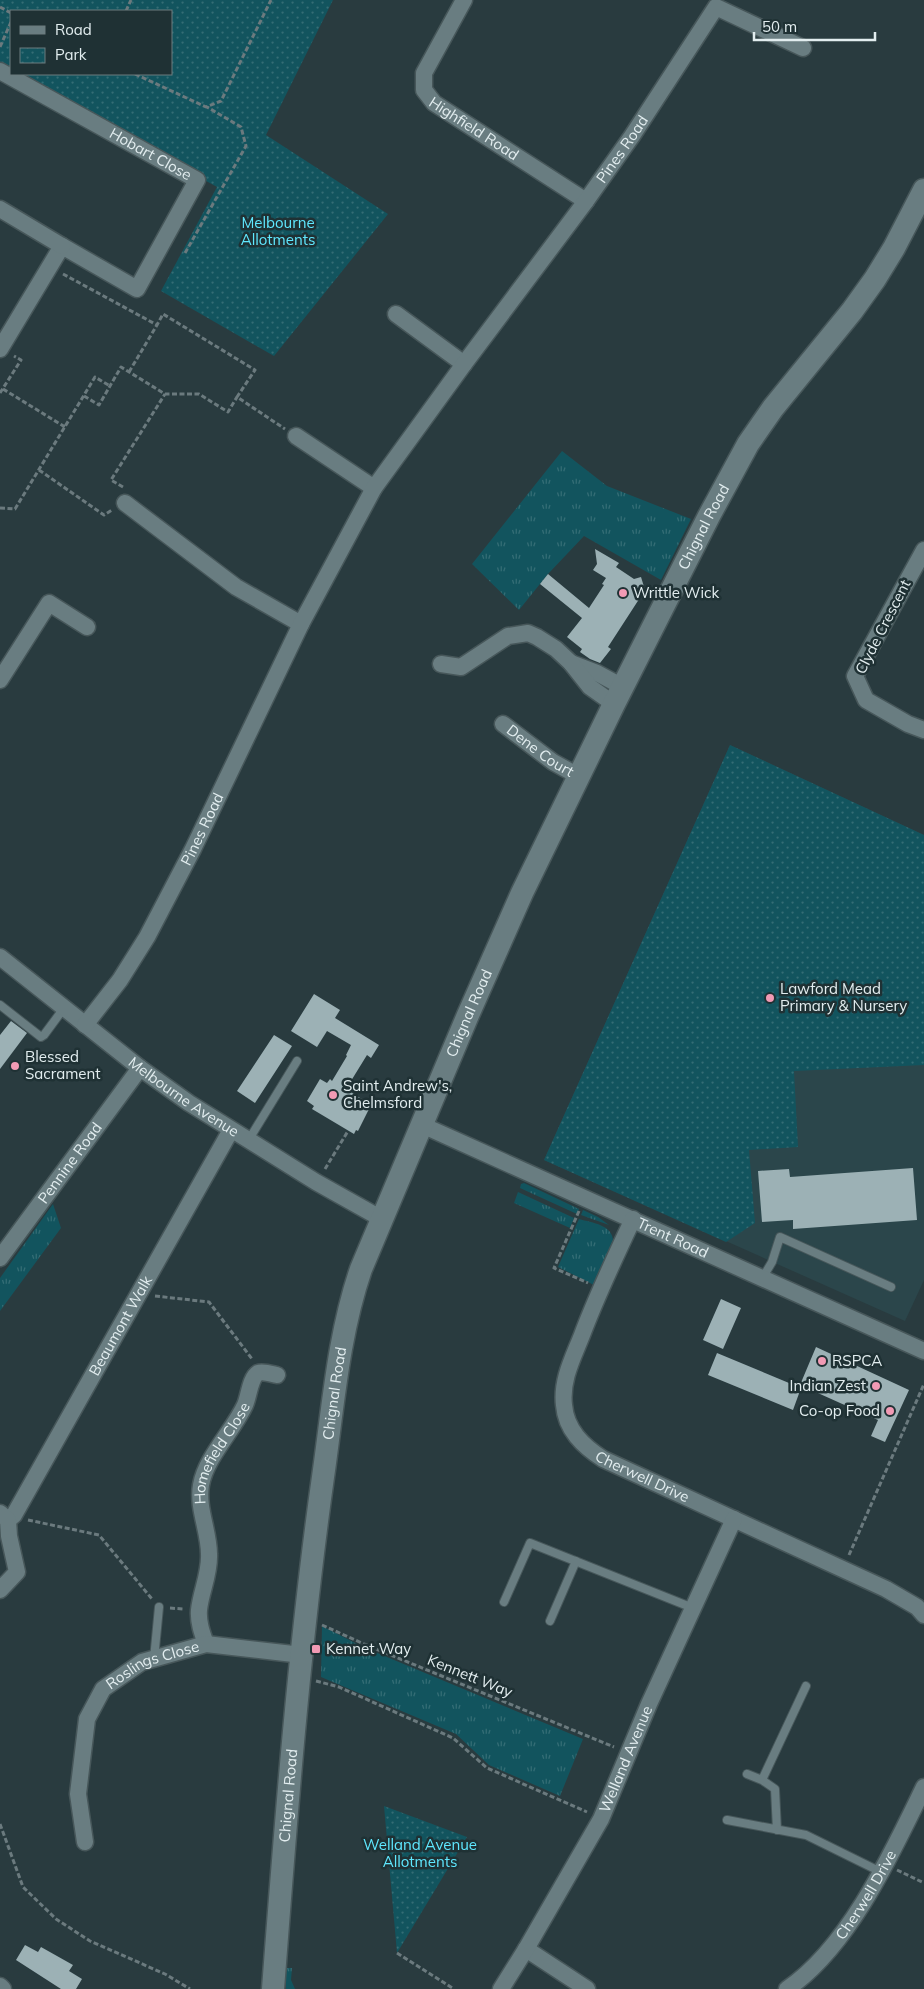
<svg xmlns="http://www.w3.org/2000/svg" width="924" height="1989" font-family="Mulish,sans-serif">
  <defs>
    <pattern id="grass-tufts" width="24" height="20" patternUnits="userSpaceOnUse" patternTransform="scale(1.25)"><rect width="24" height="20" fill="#12545e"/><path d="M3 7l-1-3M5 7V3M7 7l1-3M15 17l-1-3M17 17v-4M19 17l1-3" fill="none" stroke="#346d75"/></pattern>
    <pattern id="park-dots" width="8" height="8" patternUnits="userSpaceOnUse" patternTransform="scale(1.25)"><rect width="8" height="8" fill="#12545e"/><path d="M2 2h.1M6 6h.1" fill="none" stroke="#346d75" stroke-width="1.8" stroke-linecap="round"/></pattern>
  </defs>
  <rect width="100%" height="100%" fill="#293b3f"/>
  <path fill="#2b464b" d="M 730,745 L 924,835 L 924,1280 L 905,1321 L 544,1160 Z"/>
  <path fill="url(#grass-tufts)" d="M 562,451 L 607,486 L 691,519 L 661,580 L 584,536 L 548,574 L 519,610 L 472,564 Z
    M 524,1183 L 579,1209 L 577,1214 L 520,1188 L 521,1184 Z
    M 518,1192 L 574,1218 L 570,1228 L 514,1203 Z
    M 53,1204 L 61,1228 L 0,1311 L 0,1278 Z
    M 583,1210 L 598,1217 L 609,1225 L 581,1215 Z
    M 579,1219 C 593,1223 615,1225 613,1244 L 594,1285 L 558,1267 Z
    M 322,1626 L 363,1647 L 583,1739 L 560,1796 L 489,1765 L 456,1734 L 321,1677 Z
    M 285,1968 L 292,1968 L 291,1980 L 295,1989 L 286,1989 Z"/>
  <path fill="url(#park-dots)" d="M 0,0 L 333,0 L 266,135 L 388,214 L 274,356 L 161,291 L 217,187 L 13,74 L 171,74 L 171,11 L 11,11 L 11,73 L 0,66 Z
    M 730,745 L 924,835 L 924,1065 L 794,1071 L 798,1147 L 749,1150 L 755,1223 L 726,1242 L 544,1160 Z
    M 384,1806 L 467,1837 L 397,1953 Z"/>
  <path fill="#9cb1b5" d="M 595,549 L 619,563 L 616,567 L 634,579 L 641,577 L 645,590 L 608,647 L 611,649 L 600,663 L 590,659 L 580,652 L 582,649 L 567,637 L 582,618 L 540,584 L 548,574 L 589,608 L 604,585 L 602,584 L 606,578 L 593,570 L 597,564 Z
    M 314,994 L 340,1010 L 335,1018 L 379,1045 L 371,1058 L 367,1055 L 346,1089 L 371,1105 L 358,1131 L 356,1130 L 354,1134 L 312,1109 L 314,1106 L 307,1101 L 320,1079 L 327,1083 L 330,1079 L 332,1081 L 347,1056 L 346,1055 L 351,1045 L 327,1031 L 317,1047 L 291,1031 Z
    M 11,1021 L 27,1033 L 0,1069 L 0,1035 Z
    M 274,1035 L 292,1046 L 255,1103 L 237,1091 Z
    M 913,1168 L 917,1220 L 793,1229 L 793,1220 L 762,1222 L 758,1171 L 789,1169 L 790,1177 Z
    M 721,1299 L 741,1308 L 723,1349 L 703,1340 Z
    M 816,1347 L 909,1390 L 885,1442 L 871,1436 L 878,1420 L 800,1385 Z
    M 717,1353 L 801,1388 L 793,1410 L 708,1375 Z
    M 25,1945 L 38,1952 L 41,1947 L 73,1965 L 69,1971 L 82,1979 L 76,1989 L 61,1989 L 16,1960 Z"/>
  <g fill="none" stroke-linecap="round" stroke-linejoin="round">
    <defs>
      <path id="lane" d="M 0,1005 L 41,1037 L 44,1035 L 64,1008
        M 248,1141 L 297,1061
        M 763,1277 L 772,1262 L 780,1237 L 891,1287
        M 504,1602 L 530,1543 L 693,1608
        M 550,1621 L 576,1561
        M 154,1659 L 159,1607
        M 747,1774 L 762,1780 L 775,1789 L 777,1830
        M 762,1780 L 806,1686
        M 727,1820 L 806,1835 L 881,1872"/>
      <g id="street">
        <path id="s1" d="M 464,0 L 424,73 L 424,90 L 434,103 L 586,201"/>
        <path id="s2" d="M 0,71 L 197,180 L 137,289 L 62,246 L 0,349"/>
        <path d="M 0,209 L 62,246"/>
        <path d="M 396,314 L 464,364"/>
        <path d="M 296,436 L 374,488"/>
        <path d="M 125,503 L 236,587 L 301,624"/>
        <path d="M 924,550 L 855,676 L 866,700 L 908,724 L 924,730"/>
        <path d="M 571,663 L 597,673 L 623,687"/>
        <path d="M 441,664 L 461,667 L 508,636 L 528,633 L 537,637 L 556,649 L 571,663 L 590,687 L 614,704"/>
        <path d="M 0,680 L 49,603 L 87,627"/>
        <path id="s3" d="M 503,724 L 553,762 L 580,777"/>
        <path id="s4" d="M 0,957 L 140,1068 L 189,1103 L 316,1182 L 382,1219"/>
        <path id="s5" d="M 85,1025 L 120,980 L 147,937 L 193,849 L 301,624 L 374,488 L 464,364 L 586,201 L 632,136 L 716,7 L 803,48"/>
        <path id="s6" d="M 422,1125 L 924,1351"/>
        <path id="s7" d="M 633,1219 C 615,1257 597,1295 582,1335 C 573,1358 561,1380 564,1405 C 566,1430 583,1446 603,1459 L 886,1589 L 917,1607 L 924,1615"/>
        <path id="s8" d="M 0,1258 L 140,1068"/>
        <path id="s9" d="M 8,1520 L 14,1515 L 231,1130"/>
        <path d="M 0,1590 L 17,1572 L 9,1536 L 8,1520 L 0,1513"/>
        <path id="s10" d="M 206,1644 C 202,1633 198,1622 199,1610 C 201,1591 210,1574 209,1554 C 209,1531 197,1508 201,1485 C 206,1457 233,1431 245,1405 C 249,1396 250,1378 258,1373 C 263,1371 272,1374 277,1375"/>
        <path id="s11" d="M 85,1842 L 78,1794 L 87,1719 L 103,1689 L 142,1662 L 206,1644 L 302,1655"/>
        <path d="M 526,1949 L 587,1989"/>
        <path d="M 0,1986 L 3,1989"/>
        <path id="s12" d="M 501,1989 L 526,1949 L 601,1819 L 649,1704 L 734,1519"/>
        <path id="s13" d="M 787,1989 C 849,1947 892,1853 924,1787"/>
      </g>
      <g id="secondary">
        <path id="s14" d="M 273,1989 C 286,1818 299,1647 323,1477 C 333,1408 338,1336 361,1269 L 468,1015 L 522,893 L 614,704 L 709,516 L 748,444 L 773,408 L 852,311 L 875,279 L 894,248 L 924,190"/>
      </g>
    </defs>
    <use href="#lane" stroke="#47575a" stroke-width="10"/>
    <use href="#street" stroke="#47575a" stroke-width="19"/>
    <use href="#secondary" stroke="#47575a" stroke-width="25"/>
    <path stroke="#6b7a7e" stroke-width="3" stroke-dasharray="5 2.5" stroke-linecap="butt" d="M 0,7 L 11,13
      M 126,11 L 131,0
      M 0,47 L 11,22
      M 135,74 L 206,107 L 221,101 L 271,0
      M 185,253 L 246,146 L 241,127 L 207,107
      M 63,274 L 157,325 L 163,314 L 255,370 L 237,397 L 285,429
      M 129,372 L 157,325
      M 3,389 L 65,427
      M 0,393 L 21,360 L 14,356
      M 84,396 L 99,405 L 121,367 L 165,394 L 199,394 L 228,412 L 237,397
      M 39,470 L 104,515 L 112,510
      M 123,487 L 111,480 L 165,394
      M 0,508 L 15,509 L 95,377 L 110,386
      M 325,1169 L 348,1131
      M 579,1211 L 554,1268 L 588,1283
      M 155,1296 L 209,1302 L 252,1359
      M 28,1520 L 99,1535 L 152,1599
      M 849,1555 L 924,1384
      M 170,1608 L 183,1609
      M 322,1625 L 364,1644 L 614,1747
      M 316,1681 L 339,1687 L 453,1738 L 487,1768 L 587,1812
      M 0,1824 L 23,1887 L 56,1919 L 90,1941 L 165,1974 L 190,1989
      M 897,1870 L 924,1883
      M 397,1953 L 454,1989"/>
    <use href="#lane" stroke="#697d81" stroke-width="8"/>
    <use href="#street" stroke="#697d81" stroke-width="16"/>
    <use href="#secondary" stroke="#697d81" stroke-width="22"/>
  </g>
  <g fill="#f19ab4" stroke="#1f3134" stroke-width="2">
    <circle cx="623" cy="593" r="5"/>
    <circle cx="770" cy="998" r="5"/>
    <circle cx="15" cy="1066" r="5"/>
    <circle cx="333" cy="1095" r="5"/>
    <circle cx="822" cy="1361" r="5"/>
    <circle cx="876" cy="1386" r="5"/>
    <circle cx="890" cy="1411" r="5"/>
    <rect x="311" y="1644" width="10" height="10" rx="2.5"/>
  </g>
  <g text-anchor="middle" stroke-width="5" stroke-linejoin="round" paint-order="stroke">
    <g font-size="15" fill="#e2edef" stroke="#1f3134">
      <text dy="5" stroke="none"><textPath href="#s1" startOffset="164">Highfield Road</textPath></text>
      <text dy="5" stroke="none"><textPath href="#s5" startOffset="1031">Pines Road</textPath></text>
      <text dy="5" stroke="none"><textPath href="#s2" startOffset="172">Hobart Close</textPath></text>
      <text dy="5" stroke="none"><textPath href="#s14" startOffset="1544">Chignal Road</textPath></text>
      <text transform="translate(883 627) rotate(-63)" y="5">Clyde Crescent</text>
      <text dy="5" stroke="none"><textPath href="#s3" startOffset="46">Dene Court</textPath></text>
      <text dy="5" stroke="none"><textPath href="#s5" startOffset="229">Pines Road</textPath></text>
      <text dy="5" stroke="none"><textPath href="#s14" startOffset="1004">Chignal Road</textPath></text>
      <text dy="5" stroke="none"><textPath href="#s4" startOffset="231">Melbourne Avenue</textPath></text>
      <text dy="5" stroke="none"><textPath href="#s8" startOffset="118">Pennine Road</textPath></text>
      <text dy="5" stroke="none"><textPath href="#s6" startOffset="275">Trent Road</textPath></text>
      <text dy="5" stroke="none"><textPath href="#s9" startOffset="225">Beaumont Walk</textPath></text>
      <text dy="5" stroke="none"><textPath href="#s14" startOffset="599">Chignal Road</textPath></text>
      <text dy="5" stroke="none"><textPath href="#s10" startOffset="199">Homefield Close</textPath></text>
      <text dy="5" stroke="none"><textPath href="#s7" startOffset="312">Cherwell Drive</textPath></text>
      <text dy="5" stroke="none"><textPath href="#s11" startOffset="214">Roslings Close</textPath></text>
      <text transform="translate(470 1676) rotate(22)" y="5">Kennett Way</text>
      <text dy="5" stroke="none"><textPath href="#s12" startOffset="262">Welland Avenue</textPath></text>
      <text dy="5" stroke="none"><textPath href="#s14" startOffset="194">Chignal Road</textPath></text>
      <text dy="5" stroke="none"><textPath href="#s13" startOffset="124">Cherwell Drive</textPath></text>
    </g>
    <g font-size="15" fill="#5fe8ff" stroke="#1f3134">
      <text x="278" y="228">Melbourne<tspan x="278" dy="17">Allotments</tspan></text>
      <text x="420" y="1850">Welland Avenue<tspan x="420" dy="17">Allotments</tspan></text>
    </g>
    <g font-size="15" fill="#e2edef" stroke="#1f3134" text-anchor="start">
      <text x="633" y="598">Writtle Wick</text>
      <text x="780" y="994">Lawford Mead<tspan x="780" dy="17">Primary &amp; Nursery</tspan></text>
      <text x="25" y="1062">Blessed<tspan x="25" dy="17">Sacrament</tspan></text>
      <text x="343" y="1091">Saint Andrew's,<tspan x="343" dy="17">Chelmsford</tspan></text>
      <text x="832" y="1366">RSPCA</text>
      <text x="866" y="1391" text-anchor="end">Indian Zest</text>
      <text x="880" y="1416" text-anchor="end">Co-op Food</text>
      <text x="326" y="1654">Kennet Way</text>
    </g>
  </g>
  <rect x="10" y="10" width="162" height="65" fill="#1f3134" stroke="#6d7c7f"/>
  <rect x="20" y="26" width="25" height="8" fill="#697d81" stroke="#6d7c7f"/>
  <text x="55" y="35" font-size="15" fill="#e2edef">Road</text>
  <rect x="20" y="48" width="25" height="15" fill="url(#park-dots)" stroke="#6d7c7f"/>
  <text x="55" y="60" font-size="15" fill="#e2edef">Park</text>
  <path d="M754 32v8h121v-8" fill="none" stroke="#e2edef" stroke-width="2.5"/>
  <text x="762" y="32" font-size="15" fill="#e2edef" stroke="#1f3134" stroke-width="4" paint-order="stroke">50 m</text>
</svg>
